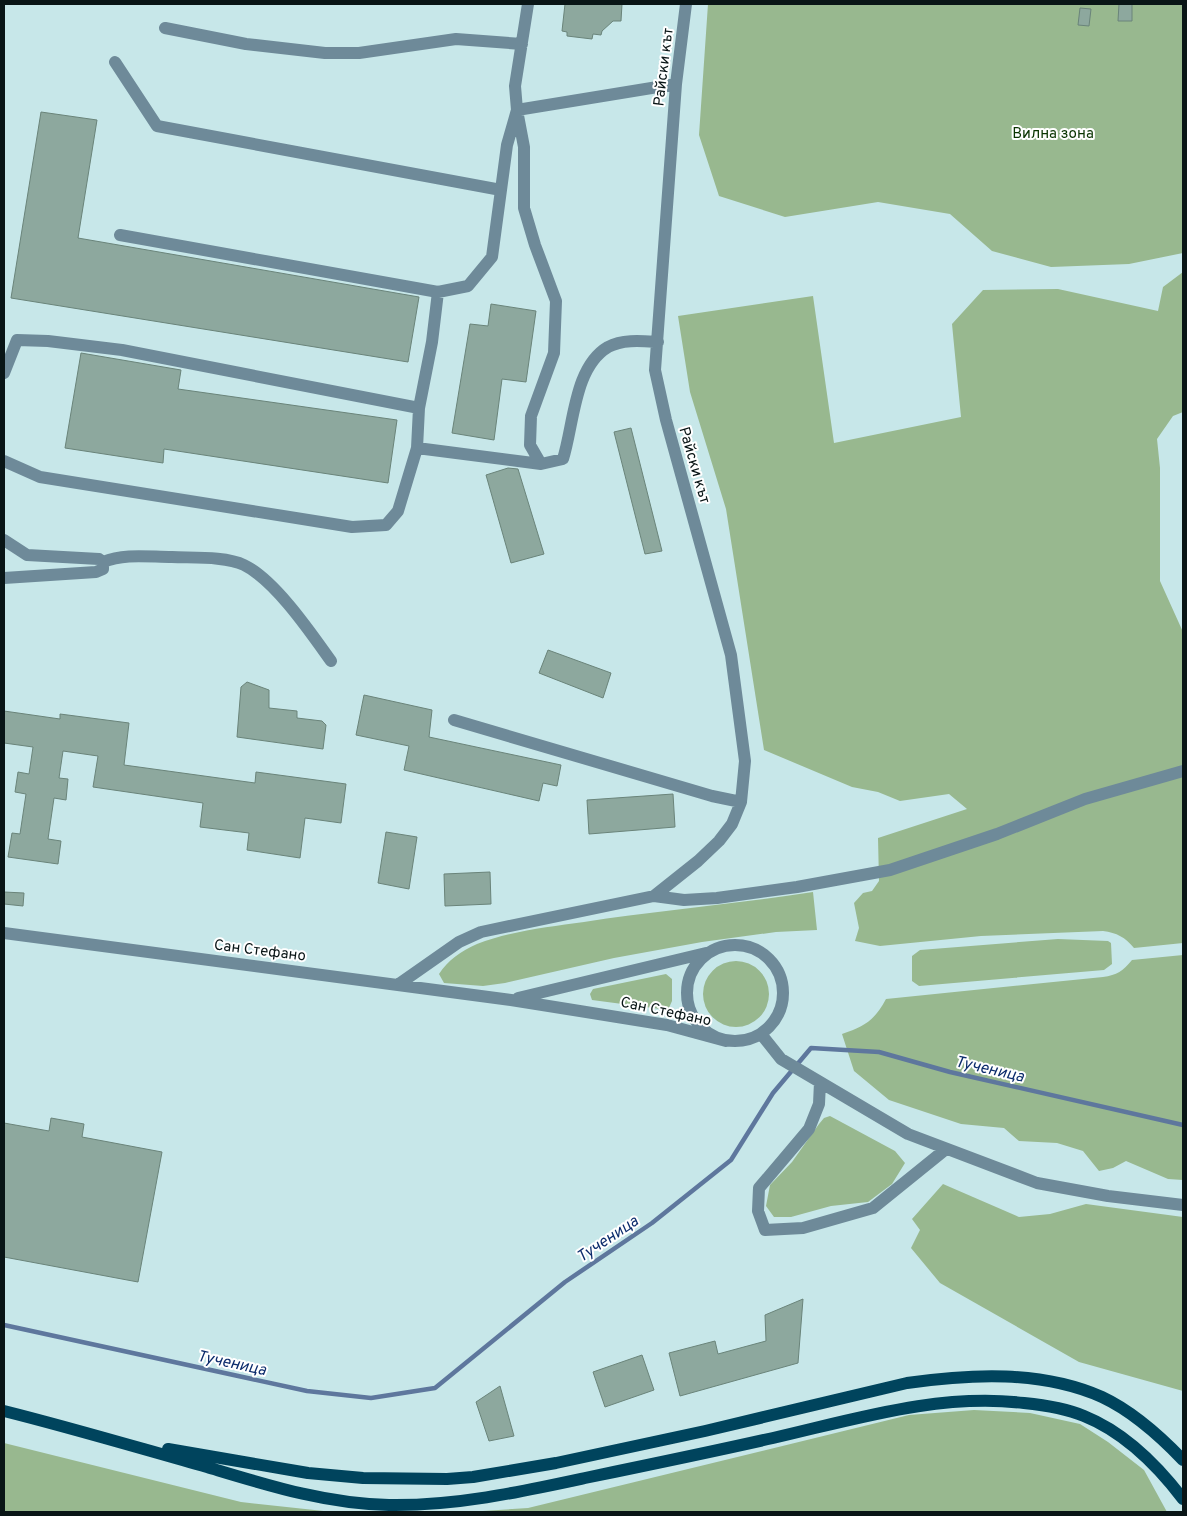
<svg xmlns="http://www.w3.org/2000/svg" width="1187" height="1516" font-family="Overpass,sans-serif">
  <rect width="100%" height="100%" fill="#c7e7e9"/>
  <path fill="#98b88f" d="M 708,4 L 1183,4 L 1183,253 L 1129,264 L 1051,267 L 992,251 L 950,214 L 878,202 L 785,217 L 719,196 L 699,135 Z
    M 1183,272 L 1183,412 L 1173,416 L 1157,439 L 1160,468 L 1160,581 L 1183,632 L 1183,943 L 1134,948 C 1125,937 1117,933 1103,931 L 981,936 L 880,946 L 855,941 L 859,928 L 854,903 L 863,893 L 872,891 L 879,881 L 878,838 L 967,809 L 949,794 L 900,801 L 878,792 L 852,787 L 764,750 L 726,509 L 690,392 L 678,316 L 813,296 L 834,443 L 961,417 L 952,324 L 983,290 L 1058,289 L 1158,311 L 1163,287 Z
    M 813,892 L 817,930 L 776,932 L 702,942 L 614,958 L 505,983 L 483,986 L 444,983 L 439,974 C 448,960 461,951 477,944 C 511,931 548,927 584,922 C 661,910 737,904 813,892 Z
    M 1058,939 L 1108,941 L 1111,943 L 1112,964 L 1104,970 L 919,986 L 912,981 L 912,956 L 920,950 Z
    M 1183,955 L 1183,1180 L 1168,1179 L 1126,1161 L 1113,1168 L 1099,1171 L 1083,1151 L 1057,1143 L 1019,1141 L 1004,1128 L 961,1124 L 889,1100 L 854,1071 L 842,1034 C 865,1026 874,1021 886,999 L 1103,977 C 1117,975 1123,971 1132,960 Z
    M703 994a33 33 0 1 1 66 0a33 33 0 1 1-66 0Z
    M 666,974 L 672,979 L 672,1001 L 668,1010 L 592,1000 L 590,994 L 593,989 Z
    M 830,1116 L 895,1151 L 905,1163 L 892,1184 L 868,1202 L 831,1206 L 791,1217 L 774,1217 L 766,1206 L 770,1185 L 792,1162 L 819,1124 L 824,1118 Z
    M 943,1184 L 1019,1217 L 1050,1214 L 1086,1204 L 1183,1217 L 1183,1391 L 1079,1362 L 940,1283 L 911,1248 L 920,1230 L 912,1219 Z
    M 974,1410 L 1030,1413 L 1080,1424 L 1108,1442 L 1144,1470 L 1167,1512 L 467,1512 L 528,1508 L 909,1415 Z
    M 4,1443 L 241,1502 L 333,1512 L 4,1512 Z"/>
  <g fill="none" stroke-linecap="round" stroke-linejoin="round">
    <path stroke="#5e779d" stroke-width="4.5" d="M 4,1325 L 307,1391 L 371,1398 L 435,1388 L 565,1282 L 652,1223 L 731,1160 L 773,1093 L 811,1048 L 879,1052 L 950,1072 L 1183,1125"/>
  </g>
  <path fill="#8da89e" stroke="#6a847a" d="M 565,4 L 622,4 L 621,21 L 613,21 L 602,31 L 601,35 L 593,34 L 592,39 L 567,36 L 567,32 L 562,31 Z
    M 1119,4 L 1132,4 L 1132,21 L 1118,21 Z
    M 1080,8 L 1091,9 L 1089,26 L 1078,25 Z
    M 41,112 L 97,120 L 78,238 L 419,297 L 408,362 L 11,298 Z
    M 491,304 L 536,311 L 526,382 L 502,379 L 494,440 L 452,433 L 470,324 L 488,326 Z
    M 81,353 L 181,370 L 178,389 L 397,420 L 388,483 L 164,449 L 163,463 L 65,448 Z
    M 631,428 L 662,551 L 645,554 L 614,432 Z
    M 508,468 L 518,469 L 544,554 L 511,563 L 486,475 Z
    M 548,650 L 611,673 L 603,698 L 539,673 Z
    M 247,682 L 269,690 L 269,708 L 297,711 L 297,718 L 322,721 L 326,725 L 323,749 L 237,737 L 241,687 Z
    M 364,695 L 432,710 L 429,737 L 561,765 L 557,786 L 543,783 L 539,801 L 404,770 L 409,746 L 356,735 Z
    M 4,711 L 60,719 L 60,714 L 129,723 L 124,765 L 255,783 L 256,772 L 346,784 L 341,823 L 305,818 L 300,858 L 247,850 L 249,833 L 200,827 L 203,803 L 93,787 L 98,756 L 63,751 L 59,778 L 68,779 L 66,800 L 54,798 L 48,839 L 61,841 L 58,864 L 8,857 L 12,833 L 20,834 L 26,794 L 15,792 L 18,772 L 29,774 L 33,747 L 4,743 Z
    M 673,794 L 675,827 L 589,834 L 587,800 Z
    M 386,832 L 417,837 L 409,889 L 378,883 Z
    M 490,872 L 491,904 L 445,906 L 444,874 Z
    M 4,892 L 24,893 L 23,906 L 4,904 Z
    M 51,1118 L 84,1124 L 82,1137 L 162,1152 L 138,1282 L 4,1257 L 4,1123 L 49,1131 Z
    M 803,1299 L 798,1363 L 680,1396 L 669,1353 L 715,1341 L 718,1354 L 766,1341 L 765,1315 Z
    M 642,1355 L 654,1390 L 605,1407 L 593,1372 Z
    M 500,1386 L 514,1436 L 489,1441 L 476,1402 Z"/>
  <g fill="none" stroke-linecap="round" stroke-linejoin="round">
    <path stroke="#6e8a99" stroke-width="12" d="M 528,4 L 515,86 L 517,110 L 676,84
      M 165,28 L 246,44 L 325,53 L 359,53 L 456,39 L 522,44
      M 115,62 L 157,126 L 501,190 L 507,145 L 517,110
      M 517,110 L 524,147 L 524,208 L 535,245 L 556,301 L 554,353 L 531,416 L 530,445 L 541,464
      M 120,235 L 438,292 L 468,286 L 492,257 L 501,190
      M 4,373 L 17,340 L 48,341 L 122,350 L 419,408
      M 417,448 L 541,464 L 563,459 C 574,424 574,367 608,347 C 623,339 642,341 658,342
      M 4,461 L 40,477 L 352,527 L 386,525 L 398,511 L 417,448 L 419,408 L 432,342 L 438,292
      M 4,540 L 27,555 L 99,559 L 103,562 L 103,569 L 96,572 L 4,578
      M 103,562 C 125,553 149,557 172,557 C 192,558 226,556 244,565 C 275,580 311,633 331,661
      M 454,720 L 712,796 L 741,802
      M 654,896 L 698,861 L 719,841 L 732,824 L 741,802 L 745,761 L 731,655 L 666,420 L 655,370 L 676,84 L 686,4
      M 4,933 L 511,1000 L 667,1025 L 726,1041
      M687 993a48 48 0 1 1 96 0a48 48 0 1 1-96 0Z
      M 399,984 L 459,942 L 481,932 L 654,896 L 684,900 L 717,898 L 797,887 L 890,870 L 997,834 L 1085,799 L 1183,771
      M 518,998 L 706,953
      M 761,1034 L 781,1059 L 908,1134 L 1037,1183 L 1108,1196 L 1183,1205
      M 820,1082 L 819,1104 L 809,1129 L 759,1188 L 758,1211 L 765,1230 L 803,1228 L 873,1208 L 946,1149"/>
    <path stroke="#00445d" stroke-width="12" d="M 4,1411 C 72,1428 139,1448 207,1467 C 267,1485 326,1504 389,1505 C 456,1506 520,1492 585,1478 C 648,1465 711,1452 773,1438 C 856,1419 938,1393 1024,1403 C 1044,1405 1065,1408 1084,1416 C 1124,1432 1157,1465 1183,1499
      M 168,1449 L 308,1473 L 363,1478 L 447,1479 L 473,1477 L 556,1463 L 705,1431 L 907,1383 C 971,1374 1041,1370 1102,1397 C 1132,1411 1160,1436 1183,1460"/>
  </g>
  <g text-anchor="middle" stroke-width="4" stroke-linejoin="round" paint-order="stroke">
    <g font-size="15" fill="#091516" stroke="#fff">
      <text transform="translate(663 67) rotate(-83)" y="5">Райски кът</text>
      <text transform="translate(695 465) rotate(74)" y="5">Райски кът</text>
      <text transform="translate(260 950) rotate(7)" y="5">Сан Стефано</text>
      <text transform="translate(666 1011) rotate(12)" y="5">Сан Стефано</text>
    </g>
    <g font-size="15" fill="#093400" stroke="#fff">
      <text x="1053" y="138">Вилна зона</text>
    </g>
    <g font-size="16" font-style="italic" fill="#0c2c6c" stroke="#fff">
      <text transform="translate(990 1068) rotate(13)" y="6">Тученица</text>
      <text transform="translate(607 1238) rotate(-34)" y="6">Тученица</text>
      <text transform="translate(232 1362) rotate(12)" y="6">Тученица</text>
    </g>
  </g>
  <rect width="1187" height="1516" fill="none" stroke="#091516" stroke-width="10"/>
</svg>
